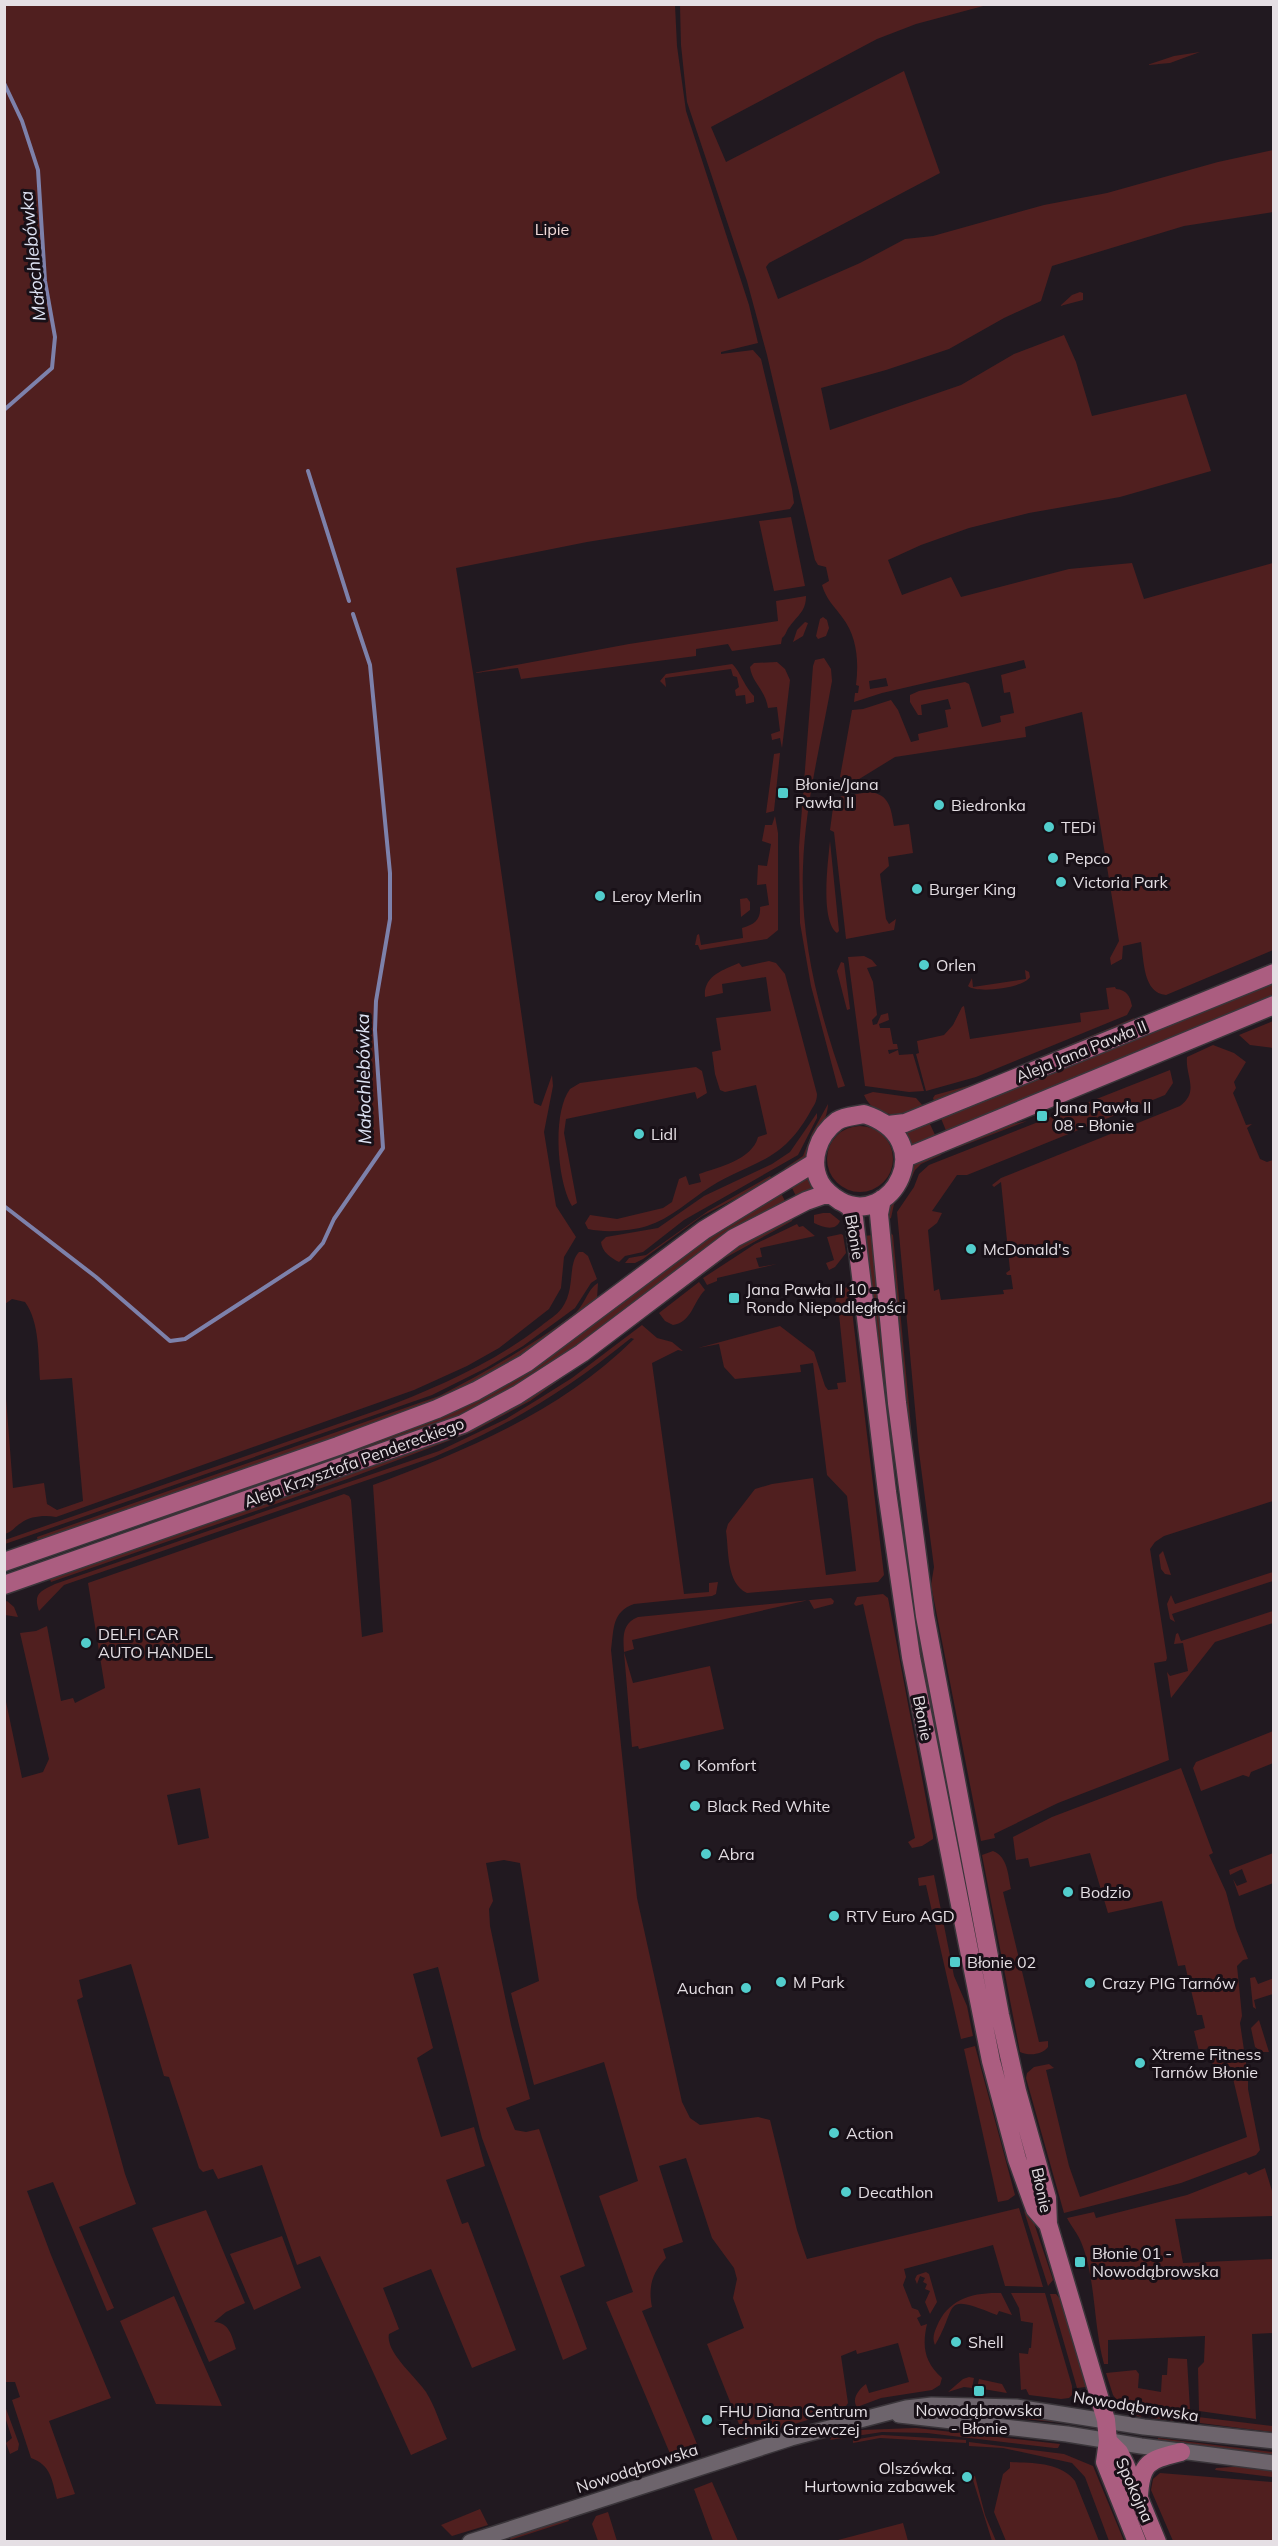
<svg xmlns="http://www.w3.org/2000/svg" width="1278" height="2546" font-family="Mulish,sans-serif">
  <rect width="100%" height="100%" fill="#211920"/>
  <path fill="#501f1f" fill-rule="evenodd" d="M 5,4 L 675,5 L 677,46 L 686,111 L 749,305 L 758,343 L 721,352 L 721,354 L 753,350 L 761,359 L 792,489 L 794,503 L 790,509 L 587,542 L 456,568 L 473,673 L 629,644 L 778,621 L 776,601 L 806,596 C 806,611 798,615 790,626 C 786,630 787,634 782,638 L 781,644 L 732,651 L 728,644 L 696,649 L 696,656 L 521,679 L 518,668 L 473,673 L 534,1103 L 541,1106 L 552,1075 L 553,1086 L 544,1132 L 556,1206 L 576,1237 L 564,1257 L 561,1288 L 549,1309 L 499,1348 L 467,1366 L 414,1390 L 56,1517 C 45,1515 30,1516 21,1523 C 13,1528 15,1530 5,1534 L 5,1385 L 13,1488 L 44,1483 L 47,1504 L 57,1510 L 83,1501 L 72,1378 L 40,1380 C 38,1355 40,1323 25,1302 L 12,1299 L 5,1304 Z
    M 680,5 L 987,5 L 916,24 L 877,39 L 711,127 L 726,162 L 904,71 L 940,173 L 769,263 L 766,267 L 778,299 L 860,263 L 905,239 L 933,236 L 1044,205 L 1107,193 L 1218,162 L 1273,150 L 1273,212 L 1184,226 L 1052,266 L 1041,301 L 1004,318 L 949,349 L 886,370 L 821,388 L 830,430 L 961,385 L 1014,354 L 1064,335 L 1076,362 L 1092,416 L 1186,394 L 1211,471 L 1120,497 L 1029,513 L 969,528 L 921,545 L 888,560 L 902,595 L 951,577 L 961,597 L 1069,569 L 1132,563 L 1144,599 L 1273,563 L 1273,950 L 1166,995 C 1143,993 1144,961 1141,942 L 1123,946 L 1122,959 L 1111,965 L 1110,958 L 1119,941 L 1082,712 L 1025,727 L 1026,737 L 895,757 L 856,781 L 848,781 L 840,777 L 852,710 L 863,709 L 891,700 L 898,710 L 911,742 L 919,740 L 918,734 L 922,733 L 948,727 L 945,710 L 951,709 L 948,699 L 921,705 L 922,715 L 918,715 L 910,702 L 910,695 L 919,691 L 965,682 L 969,684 L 982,727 L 1001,722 L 1000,716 L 1014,713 L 1010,692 L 1004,693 L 1001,675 L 1026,668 L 1024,660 L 882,693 L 854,702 L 855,693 L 858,693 L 859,686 L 856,685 C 859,661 857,636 842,617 C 834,606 826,599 822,585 L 829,581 L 826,567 L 818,565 L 815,560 L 767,355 L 747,281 L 687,102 L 681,45 ZM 886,678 L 888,686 L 870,689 L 869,681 Z
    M 1200,52 L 1170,63 L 1147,65 L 1174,56 Z
    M 1080,292 L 1083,293 L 1083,300 L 1060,306 L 1072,295 Z
    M 791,517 L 805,586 L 774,591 L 759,521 Z
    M 823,617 L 827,620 L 829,628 L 826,636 L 818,639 L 816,636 L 820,619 Z
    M 805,622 L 808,623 L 803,636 L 793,642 L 797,630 Z
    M 824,658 L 831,669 L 832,681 C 821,743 805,804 803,867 C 800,942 820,1015 845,1086 L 838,1088 L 811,986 L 800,923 L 799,847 L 813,666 L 815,660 Z
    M 777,662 L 785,669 L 790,680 L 782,748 L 780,738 L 772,740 L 771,734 L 780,731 L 777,707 L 768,708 C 765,689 752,683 750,667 L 754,663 Z
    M 732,664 C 739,669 744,686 754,696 L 754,702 L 746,704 L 745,695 L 736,696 L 735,690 L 739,687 L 737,677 L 733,676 L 731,669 L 665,678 L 666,687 L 660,681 L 666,674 Z
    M 780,753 L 774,811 L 766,813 L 774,754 Z
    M 869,792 C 890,794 891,809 894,826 L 909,824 L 913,853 L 888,857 L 889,866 L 880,874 L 886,919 L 889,924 L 896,919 L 894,930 L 846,939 L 834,832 L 830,830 L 834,800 L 842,796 L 851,797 L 851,795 Z
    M 775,816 L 778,833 L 778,930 L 767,939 L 700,950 L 698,945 L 695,945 L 697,935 L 699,934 L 701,945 L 743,938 L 742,928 C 754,925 761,920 760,907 L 769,905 L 766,884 L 757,885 L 758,865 L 767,866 L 771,844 L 762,841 L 765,825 L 772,825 Z
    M 830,841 L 839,931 L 837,933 C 820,920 828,862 830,841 Z
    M 747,898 L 750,902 L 750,910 L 741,917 L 740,899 Z
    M 864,956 L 872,960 L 877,966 L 867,968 L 873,982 L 877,1015 L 872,1020 L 873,1025 L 877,1024 L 881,1015 L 888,1013 L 889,1020 L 879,1024 L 880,1028 L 890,1028 L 893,1044 L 897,1044 L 898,1049 L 888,1050 L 889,1054 L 898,1050 L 899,1055 L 913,1054 L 924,1091 L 909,1092 L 865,1086 L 848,957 Z
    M 769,961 L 776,963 L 785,974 L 817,1094 C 817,1103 813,1106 809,1114 C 780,1164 753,1160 710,1187 C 691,1199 670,1219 647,1226 C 630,1231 606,1233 588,1229 L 585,1223 L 590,1215 L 617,1219 L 663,1208 L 672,1202 L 679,1179 L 686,1176 L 689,1185 L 701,1182 L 699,1174 C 719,1167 752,1160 758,1137 L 767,1134 L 756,1085 L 725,1092 L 720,1090 L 715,1074 L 712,1052 L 721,1050 L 716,1018 L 771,1011 L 766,977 L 722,984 L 723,993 L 705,997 C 703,976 723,970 739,963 L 742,967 Z
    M 841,962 L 844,963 L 850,1009 L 847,1010 L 837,971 Z
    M 1025,970 L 1029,972 L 1030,977 C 1024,988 977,994 968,986 L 972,978 L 973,987 L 1026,979 Z
    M 1273,979 L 1273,999 L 947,1133 L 940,1116 Z
    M 1115,987 L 1116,989 C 1127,990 1130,996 1132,1006 L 1127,1015 L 976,1077 L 926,1091 L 916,1054 L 919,1053 L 917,1041 L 944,1035 L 953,1025 L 962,1007 L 964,1006 L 970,1039 L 1081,1022 L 1080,1013 L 1109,1009 L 1106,988 Z
    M 1134,1018 L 1132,1022 L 935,1104 L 933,1098 L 935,1095 L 975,1084 Z
    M 1273,1021 L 1273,1048 L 1250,1045 L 1239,1035 Z
    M 1213,1045 L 1234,1053 L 1246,1062 L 1234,1082 L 1236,1088 L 1233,1093 L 1246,1125 L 1252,1124 L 1247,1128 L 1260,1159 L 1267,1162 L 1273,1160 L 1273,1501 L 1164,1536 L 1155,1542 L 1150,1549 L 1167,1658 L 1166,1661 L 1154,1663 L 1169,1760 L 1058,1803 L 994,1834 L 995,1838 L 981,1841 L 931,1585 L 934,1567 L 919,1452 L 897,1212 L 914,1187 L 919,1174 L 929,1165 L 1170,1070 L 1173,1083 L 1165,1095 L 967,1175 L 957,1175 L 932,1211 L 942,1213 L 937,1223 L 928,1230 L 934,1291 L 939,1289 L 941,1300 L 1004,1294 L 1003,1290 L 1013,1289 L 1011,1275 L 1007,1275 L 1006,1273 L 1010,1270 L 1001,1182 L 994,1187 L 992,1185 L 1001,1178 L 1180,1106 C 1200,1091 1185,1076 1187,1057 Z
    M 696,1067 L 702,1071 L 707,1093 L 697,1099 L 695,1092 L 566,1119 L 564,1133 L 577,1203 L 572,1206 C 557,1181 552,1113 570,1089 L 580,1083 Z
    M 873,1092 L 916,1098 L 924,1107 C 903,1117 875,1120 864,1095 Z
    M 828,1104 C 828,1117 815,1145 807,1156 C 801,1164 792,1168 783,1172 L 785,1168 L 803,1156 L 812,1133 Z
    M 817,1113 L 817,1118 L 798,1155 L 684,1220 L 643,1252 L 625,1256 L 619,1262 C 611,1258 602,1252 601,1242 L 606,1237 L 658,1228 L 704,1196 L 772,1164 L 790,1152 Z
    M 1027,1121 L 957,1148 L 953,1147 L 992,1129 Z
    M 929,1122 L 936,1137 L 909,1147 L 903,1133 Z
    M827 1159a33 33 0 1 1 66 0a33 33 0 1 1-66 0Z
    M 942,1151 L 941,1155 L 921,1164 L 915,1170 L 908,1186 L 894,1204 L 891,1218 L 886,1221 L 891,1203 L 913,1167 L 918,1161 Z
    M 811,1175 L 819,1188 L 797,1198 L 791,1186 Z
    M 770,1176 L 773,1179 L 702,1216 L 643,1259 L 635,1263 L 625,1263 L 629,1258 L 646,1255 L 708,1211 Z
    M 780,1191 L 786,1203 L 709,1246 L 534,1377 L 454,1420 L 45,1565 L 44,1561 L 142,1527 L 193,1503 L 416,1425 Z
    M 823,1213 L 830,1213 L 840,1221 C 835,1232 823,1227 814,1223 L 814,1215 Z
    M 793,1216 L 792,1221 L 725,1258 L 657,1309 L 657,1306 L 718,1256 Z
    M 797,1224 L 799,1227 L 803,1226 L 815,1236 L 760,1248 L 762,1257 L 756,1258 L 759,1267 L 777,1264 L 717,1278 L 717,1281 L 707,1285 L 703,1278 L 755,1244 Z
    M 889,1232 L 893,1235 L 914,1459 L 928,1567 L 924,1579 Z
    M 841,1234 L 843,1235 L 846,1253 L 835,1267 L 829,1270 L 826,1263 L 834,1260 L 827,1237 Z
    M 873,1235 L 889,1400 L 892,1462 L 864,1236 Z
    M 579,1252 L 583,1252 L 588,1256 L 597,1279 L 591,1283 L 575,1308 L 523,1346 L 486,1368 L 432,1395 L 5,1544 L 5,1540 L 378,1410 C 435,1388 492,1364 541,1326 C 548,1320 557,1315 562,1308 C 576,1288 567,1265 579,1252 Z
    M 699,1282 L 705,1290 C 693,1302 692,1322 673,1325 L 665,1321 L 659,1313 Z
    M 598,1283 L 597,1299 L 520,1357 L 436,1402 L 38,1542 L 37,1537 L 439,1396 C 486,1372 531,1346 573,1315 C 585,1306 587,1289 598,1283 Z
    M 849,1286 L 884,1575 L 878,1582 L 747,1593 C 726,1583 729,1551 726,1531 L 728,1524 L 755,1489 L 772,1484 L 813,1478 L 826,1575 L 856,1571 L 847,1496 L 827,1475 L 813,1363 L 800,1365 L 801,1372 L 735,1379 L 724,1367 L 719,1344 L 698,1348 L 780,1326 L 814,1352 L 825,1386 L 828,1390 L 838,1389 L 837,1383 L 846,1382 L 839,1314 L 836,1314 C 834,1301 835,1292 849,1286 Z
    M 636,1322 L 639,1323 L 530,1401 L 472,1432 L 350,1478 L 51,1582 L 49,1577 L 428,1445 Z
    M 642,1325 L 657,1338 L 672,1342 L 683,1351 L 678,1350 L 652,1363 L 684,1594 L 709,1592 L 709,1583 L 718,1582 L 716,1594 L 712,1596 L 634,1604 C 612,1612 614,1628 611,1650 L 637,1898 L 682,2102 L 690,2118 L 700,2125 L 758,2117 L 770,2120 L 797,2230 L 807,2259 L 1019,2208 L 1043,2287 L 1005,2286 L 993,2245 L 904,2269 L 906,2277 L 903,2285 L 912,2308 L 918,2310 L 921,2316 L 917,2318 L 921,2326 L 927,2324 C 922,2346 924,2362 942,2378 L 940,2385 L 932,2390 L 881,2398 L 857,2407 C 851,2399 859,2389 866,2384 L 869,2393 L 909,2382 L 898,2343 L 857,2354 L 856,2350 L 841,2356 L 848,2403 L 844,2409 L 745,2439 L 707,2344 L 744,2328 L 733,2298 L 737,2279 L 734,2268 L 712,2238 L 686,2158 L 659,2166 L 683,2242 L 663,2249 L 666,2258 C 652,2273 648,2287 652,2307 L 642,2311 L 699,2449 L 691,2457 L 674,2463 L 606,2302 L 633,2292 L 599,2196 L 638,2181 L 604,2062 L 534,2085 L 511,1993 L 539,1981 L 520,1863 L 504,1860 L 486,1863 L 493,1901 L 489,1909 L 490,1926 L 511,2025 L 530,2099 L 506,2108 L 515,2130 L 526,2132 L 539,2129 L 585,2266 L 560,2276 L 587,2349 L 563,2360 L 482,2138 L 438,1967 L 413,1974 L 433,2048 L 417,2058 L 441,2137 L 474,2127 L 485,2166 L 446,2180 L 462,2224 L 468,2222 L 516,2350 L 472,2368 L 431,2269 L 383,2288 L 399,2329 L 389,2334 C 385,2352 416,2377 426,2392 C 435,2406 440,2424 447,2439 L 411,2455 L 320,2256 L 297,2265 L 262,2165 L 218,2179 L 213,2169 L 203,2172 L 199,2168 L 169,2077 L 164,2076 L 131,1964 L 79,1980 L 83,1997 L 77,2000 L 125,2174 L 136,2204 L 79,2227 L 114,2308 L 107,2311 L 53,2182 L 27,2191 L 51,2255 L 111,2398 L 49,2421 L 75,2494 L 57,2499 C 52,2480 51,2465 31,2458 L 12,2400 L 20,2397 L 15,2382 L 4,2382 L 5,1697 L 22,1778 L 43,1772 L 49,1759 L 20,1633 L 36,1631 L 47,1626 L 61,1701 L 73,1698 L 75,1703 L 105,1688 L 88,1583 L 344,1494 L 349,1496 L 351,1500 L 362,1637 L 383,1632 L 373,1485 C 468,1450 561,1411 634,1339 L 631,1338 C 567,1390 510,1425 434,1457 L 64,1585 L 39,1611 C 33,1594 40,1591 55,1584 L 439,1451 L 506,1419 L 537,1400 L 572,1378 ZM 200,1788 L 209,1838 L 178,1845 L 167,1795 Z
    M 1163,1551 L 1171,1575 L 1165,1574 L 1161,1569 L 1159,1555 Z
    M 1273,1572 L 1273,1581 L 1172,1614 L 1175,1622 L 1170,1619 L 1167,1604 L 1171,1595 L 1175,1604 Z
    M 883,1594 L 888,1598 L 933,1836 L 933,1839 L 922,1846 L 912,1848 L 908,1842 L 915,1838 L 863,1604 L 856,1606 L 854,1604 L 857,1597 Z
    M 831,1598 L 834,1601 L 833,1604 L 814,1609 L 809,1600 L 632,1640 L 634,1649 L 624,1652 L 633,1683 L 710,1666 L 724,1729 L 639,1749 L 638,1746 L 632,1747 L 624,1652 C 623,1637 622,1623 638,1617 Z
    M 7,1601 L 14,1607 L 18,1617 L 5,1615 L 5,1602 Z
    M 911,1603 L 946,1769 L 957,1834 L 925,1688 Z
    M 1273,1611 L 1273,1623 L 1215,1642 L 1171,1698 L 1167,1672 L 1170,1676 L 1188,1671 L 1183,1643 L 1174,1644 L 1176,1634 L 1178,1633 L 1181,1641 Z
    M 1273,1731 L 1273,1763 L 1251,1772 L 1249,1777 L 1243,1775 L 1201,1791 L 1193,1768 L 1196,1762 Z
    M 1181,1768 L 1213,1853 L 1209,1855 L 1226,1892 L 1236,1929 L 1248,1959 L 1243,1960 L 1237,1966 L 1242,2016 L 1240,2023 L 1248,2077 L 1248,2089 L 1260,2150 L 1256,2155 L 1181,2183 L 1064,2213 L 1026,2078 L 1027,2073 L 1034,2067 L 1049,2064 L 1054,2068 L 1046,2070 L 1069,2166 L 1080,2197 L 1143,2176 L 1247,2137 L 1230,2066 L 1214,2070 L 1209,2048 L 1199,2051 L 1194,2031 L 1205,2028 L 1202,2015 L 1197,2015 L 1185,1965 L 1178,1966 L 1162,1901 L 1108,1913 L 1090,1853 L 1030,1867 L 1028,1858 L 1016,1860 L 1013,1837 L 1052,1817 Z
    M 993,1851 C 1008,1857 1008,1875 1011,1889 L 1003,1892 L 1039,2042 L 1048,2041 L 1048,2047 C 1042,2055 1029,2056 1020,2052 L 982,1855 Z
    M 1273,1853 L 1273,1883 L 1239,1896 L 1233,1879 L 1237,1886 L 1247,1882 L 1242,1869 L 1230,1875 L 1229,1870 Z
    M 934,1875 L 954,1976 L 967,2006 L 973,2036 L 961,2039 L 926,1885 L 919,1886 L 918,1878 Z
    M 1255,1977 L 1258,1984 L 1274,1978 L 1273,1994 L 1254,2000 L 1256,2009 L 1253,2007 L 1250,1978 Z
    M 1259,2020 L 1269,2052 L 1262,2052 L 1255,2047 L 1251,2028 Z
    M 975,2046 L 1015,2195 L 1008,2200 L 998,2202 L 964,2049 Z
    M 1265,2168 L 1273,2194 L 1273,2216 L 1175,2219 L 1183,2263 L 1273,2259 L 1273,2333 L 1252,2334 L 1256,2419 L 1199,2411 L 1198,2368 L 1204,2362 L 1205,2336 L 1108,2340 L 1108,2364 L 1104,2364 C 1093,2324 1096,2278 1081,2242 C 1078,2234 1071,2226 1067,2218 L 1094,2212 L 1096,2218 L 1187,2195 L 1246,2172 L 1249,2175 Z
    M 206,2210 L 245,2303 L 226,2312 L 214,2322 C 229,2322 232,2336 236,2349 L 209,2362 L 152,2228 Z
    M 1024,2211 L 1033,2220 L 1053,2280 L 1048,2286 Z
    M 282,2236 L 301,2288 L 254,2310 L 230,2254 Z
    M 926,2272 L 929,2274 L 937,2302 L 930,2314 L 925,2302 L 930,2291 L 925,2289 L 927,2284 L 923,2282 L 925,2278 L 920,2276 L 917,2284 L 915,2279 L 917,2275 Z
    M 1001,2293 L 1012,2315 L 999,2311 L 997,2315 C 940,2292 959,2305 935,2345 C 932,2338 934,2333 937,2326 C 948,2299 973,2292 1001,2293 Z
    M 1011,2293 L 1045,2293 L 1072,2386 L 1072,2395 L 1069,2398 L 1061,2399 L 1029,2395 L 1026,2389 L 1021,2390 L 1019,2353 L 1028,2354 L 1029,2348 L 1031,2348 L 1033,2323 L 1021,2321 L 1019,2308 Z
    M 1050,2294 L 1056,2294 L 1060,2299 L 1086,2387 L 1077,2388 Z
    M 174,2296 L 222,2406 L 156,2404 L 120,2321 Z
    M 1168,2358 L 1187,2359 L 1190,2410 L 1118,2402 L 1113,2395 L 1106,2373 L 1136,2370 L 1139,2374 L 1138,2388 L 1161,2392 L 1162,2375 L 1167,2375 Z
    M 969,2377 L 974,2378 L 972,2388 L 964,2387 L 948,2392 L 963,2379 Z
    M 979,2379 L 1002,2384 L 1007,2393 L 977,2388 Z
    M 5,2406 L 19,2444 L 18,2450 L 10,2454 L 6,2443 L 12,2438 L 5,2417 Z
    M 1118,2406 L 1142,2409 L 1141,2417 L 1129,2414 Z
    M 946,2411 L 1064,2420 L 1064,2423 Z
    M 1157,2412 L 1189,2416 L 1186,2422 L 1151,2418 Z
    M 1198,2417 L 1273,2426 L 1273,2432 L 1200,2423 Z
    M 916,2428 L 1060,2444 L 1058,2448 L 1054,2448 L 927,2433 L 882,2432 L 830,2440 L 833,2435 L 860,2430 Z
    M 882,2435 L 966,2440 L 966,2443 L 880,2438 L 853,2443 L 853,2440 Z
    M 1158,2438 L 1273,2452 L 1273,2456 L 1157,2442 Z
    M 969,2442 L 1064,2454 L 1093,2466 L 1124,2541 L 1109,2541 L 1085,2477 L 1072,2463 L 1003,2448 L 969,2446 Z
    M 1010,2462 C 1032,2463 1061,2462 1075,2481 L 1099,2541 L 1006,2541 L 994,2512 L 1003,2474 L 1010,2468 Z
    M 1248,2466 L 1273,2469 L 1273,2477 L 1215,2470 L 1216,2468 Z
    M 1160,2473 L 1273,2482 L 1273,2541 L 1173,2541 L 1151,2490 L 1153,2479 Z
    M 975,2476 L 985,2515 L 996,2541 L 992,2541 L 972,2477 Z
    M 712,2482 L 738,2541 L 713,2541 L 694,2489 Z
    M 480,2509 L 488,2525 L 452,2536 L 441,2525 Z
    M 608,2512 L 617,2541 L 598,2541 L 592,2524 L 596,2516 Z
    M 567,2516 L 569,2521 L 510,2540 L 512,2535 Z
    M 903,2523 L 908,2541 L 838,2540 Z"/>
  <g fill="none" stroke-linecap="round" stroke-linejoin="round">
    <path stroke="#7d81ab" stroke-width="4" d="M 4,83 L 22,121 L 38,170 L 45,281 L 55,337 L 52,368 L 4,410
      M 308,471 L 349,601
      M 4,1206 L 96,1277 L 170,1341 L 185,1339 L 310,1258 L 323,1243 L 334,1219 L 383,1148 L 375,1030 L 376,1001 L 390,919 L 390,873 L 370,665 L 353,614"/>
    <defs>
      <path id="minor" d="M 899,2415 L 1067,2434 L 1141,2446 L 1274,2463
        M 470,2542 L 791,2438 L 906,2408 L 932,2405 L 1016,2407 L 1144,2427 L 1274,2441"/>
      <path id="major" d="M 864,1114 C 942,1139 891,1229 840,1201 C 832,1196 825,1191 820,1182 C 809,1161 818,1135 837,1121 C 845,1116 856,1116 864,1114 Z
        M 888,1125 L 905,1123 L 1274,973
        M 905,1158 L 1274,1005
        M 882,1199 L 879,1214 L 897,1403 L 925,1616 L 1000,2015 L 1017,2091 L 1047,2198 L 1048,2224 L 1106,2420 L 1108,2441 L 1105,2462 L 1137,2542
        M 844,1203 L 850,1207 L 854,1218 L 887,1492 L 911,1657 L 991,2061 L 1017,2159 L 1032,2201 L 1035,2209 L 1048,2224
        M 4,1562 L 338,1446 L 437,1409 L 476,1391 L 526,1363 L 704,1230 L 814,1163
        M 4,1585 L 463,1424 L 517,1395 L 582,1353 L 734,1238 L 806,1201 L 823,1195 L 831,1195
        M 1108,2441 L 1119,2452 L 1125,2464 L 1157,2542
        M 1139,2496 C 1141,2461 1150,2460 1181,2452"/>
    </defs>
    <use href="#minor" stroke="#3a353a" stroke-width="18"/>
    <use href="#major" stroke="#3a353a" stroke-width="21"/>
    <use href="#minor" stroke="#6d646c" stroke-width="15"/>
    <use href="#major" stroke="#ab5d80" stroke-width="18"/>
  </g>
  <g fill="#52cdcc" stroke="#181017" stroke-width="2">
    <rect x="777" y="787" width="12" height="12" rx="3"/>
    <circle cx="939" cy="805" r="6"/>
    <circle cx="1049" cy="827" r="6"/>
    <circle cx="1053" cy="858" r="6"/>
    <circle cx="1061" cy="882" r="6"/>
    <circle cx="917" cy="889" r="6"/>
    <circle cx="600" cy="896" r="6"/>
    <circle cx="924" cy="965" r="6"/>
    <rect x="1036" y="1110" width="12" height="12" rx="3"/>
    <circle cx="639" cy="1134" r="6"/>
    <circle cx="971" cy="1249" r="6"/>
    <rect x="728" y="1292" width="12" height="12" rx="3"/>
    <circle cx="86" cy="1643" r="6"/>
    <circle cx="685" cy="1765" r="6"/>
    <circle cx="695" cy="1806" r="6"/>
    <circle cx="706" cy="1854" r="6"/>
    <circle cx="1068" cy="1892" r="6"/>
    <circle cx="834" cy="1916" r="6"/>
    <rect x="949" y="1956" width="12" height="12" rx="3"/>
    <circle cx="781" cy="1982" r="6"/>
    <circle cx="1090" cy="1983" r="6"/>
    <circle cx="746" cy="1988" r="6"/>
    <circle cx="1140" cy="2063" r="6"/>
    <circle cx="834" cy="2133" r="6"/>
    <circle cx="846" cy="2192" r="6"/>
    <rect x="1074" y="2256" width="12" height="12" rx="3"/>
    <circle cx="956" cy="2342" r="6"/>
    <rect x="973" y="2385" width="12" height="12" rx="3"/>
    <circle cx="707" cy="2420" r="6"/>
    <circle cx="967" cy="2477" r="6"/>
  </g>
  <g text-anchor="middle" stroke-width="6" stroke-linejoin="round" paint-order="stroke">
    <g font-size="16" fill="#f1dbd9" stroke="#181017">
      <text x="552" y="235">Lipie</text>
    </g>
    <g font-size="16" fill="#e5dfe4" stroke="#181017" text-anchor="start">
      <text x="795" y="790">Błonie/Jana<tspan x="795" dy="18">Pawła II</tspan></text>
      <text x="951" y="811">Biedronka</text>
      <text x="1061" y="833">TEDi</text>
      <text x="1065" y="864">Pepco</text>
      <text x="1073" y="888">Victoria Park</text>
      <text x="929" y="895">Burger King</text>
      <text x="612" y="902">Leroy Merlin</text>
      <text x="936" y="971">Orlen</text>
      <text x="1054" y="1113">Jana Pawła II<tspan x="1054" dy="18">08 - Błonie</tspan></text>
      <text x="651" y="1140">Lidl</text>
      <text x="983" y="1255">McDonald's</text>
      <text x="746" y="1295">Jana Pawła II 10 -<tspan x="746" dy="18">Rondo Niepodległości</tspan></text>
      <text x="98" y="1640">DELFI CAR<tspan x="98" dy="18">AUTO HANDEL</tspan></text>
      <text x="697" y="1771">Komfort</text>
      <text x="707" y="1812">Black Red White</text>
      <text x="718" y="1860">Abra</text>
      <text x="1080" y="1898">Bodzio</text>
      <text x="846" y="1922">RTV Euro AGD</text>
      <text x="967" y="1968">Błonie 02</text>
      <text x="793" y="1988">M Park</text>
      <text x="1102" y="1989">Crazy PIG Tarnów</text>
      <text x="734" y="1994" text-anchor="end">Auchan</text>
      <text x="1152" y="2060">Xtreme Fitness<tspan x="1152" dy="18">Tarnów Błonie</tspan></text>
      <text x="846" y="2139">Action</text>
      <text x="858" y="2198">Decathlon</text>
      <text x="1092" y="2259">Błonie 01 -<tspan x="1092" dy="18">Nowodąbrowska</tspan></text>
      <text x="968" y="2348">Shell</text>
      <text x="979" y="2416" text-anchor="middle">Nowodąbrowska<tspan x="979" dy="18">- Błonie</tspan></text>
      <text x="719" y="2417">FHU Diana Centrum<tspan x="719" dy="18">Techniki Grzewczej</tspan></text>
      <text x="955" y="2474" text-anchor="end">Olszówka.<tspan x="955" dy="18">Hurtownia zabawek</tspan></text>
    </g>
    <g font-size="16" fill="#e5dfe4" stroke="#181017">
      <text transform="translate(1081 1051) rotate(-22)" y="6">Aleja Jana Pawła II</text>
      <text transform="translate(855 1237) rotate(80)" y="6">Błonie</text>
      <text transform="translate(354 1462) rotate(-20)" y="6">Aleja Krzysztofa Pendereckiego</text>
      <text transform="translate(923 1718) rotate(79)" y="6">Błonie</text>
      <text transform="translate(1042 2190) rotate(78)" y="6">Błonie</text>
      <text transform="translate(1136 2406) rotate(9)" y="6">Nowodąbrowska</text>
      <text transform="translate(637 2468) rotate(-18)" y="6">Nowodąbrowska</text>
      <text transform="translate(1135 2490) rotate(66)" y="6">Spokojna</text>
    </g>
    <g font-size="18" font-style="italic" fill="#dee3f4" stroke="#181017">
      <text transform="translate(33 256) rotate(-96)" y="6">Małochlebówka</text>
      <text transform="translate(364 1079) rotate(-91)" y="6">Małochlebówka</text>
    </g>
  </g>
  <rect width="1278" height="2546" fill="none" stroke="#e5dfe4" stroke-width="12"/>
</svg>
